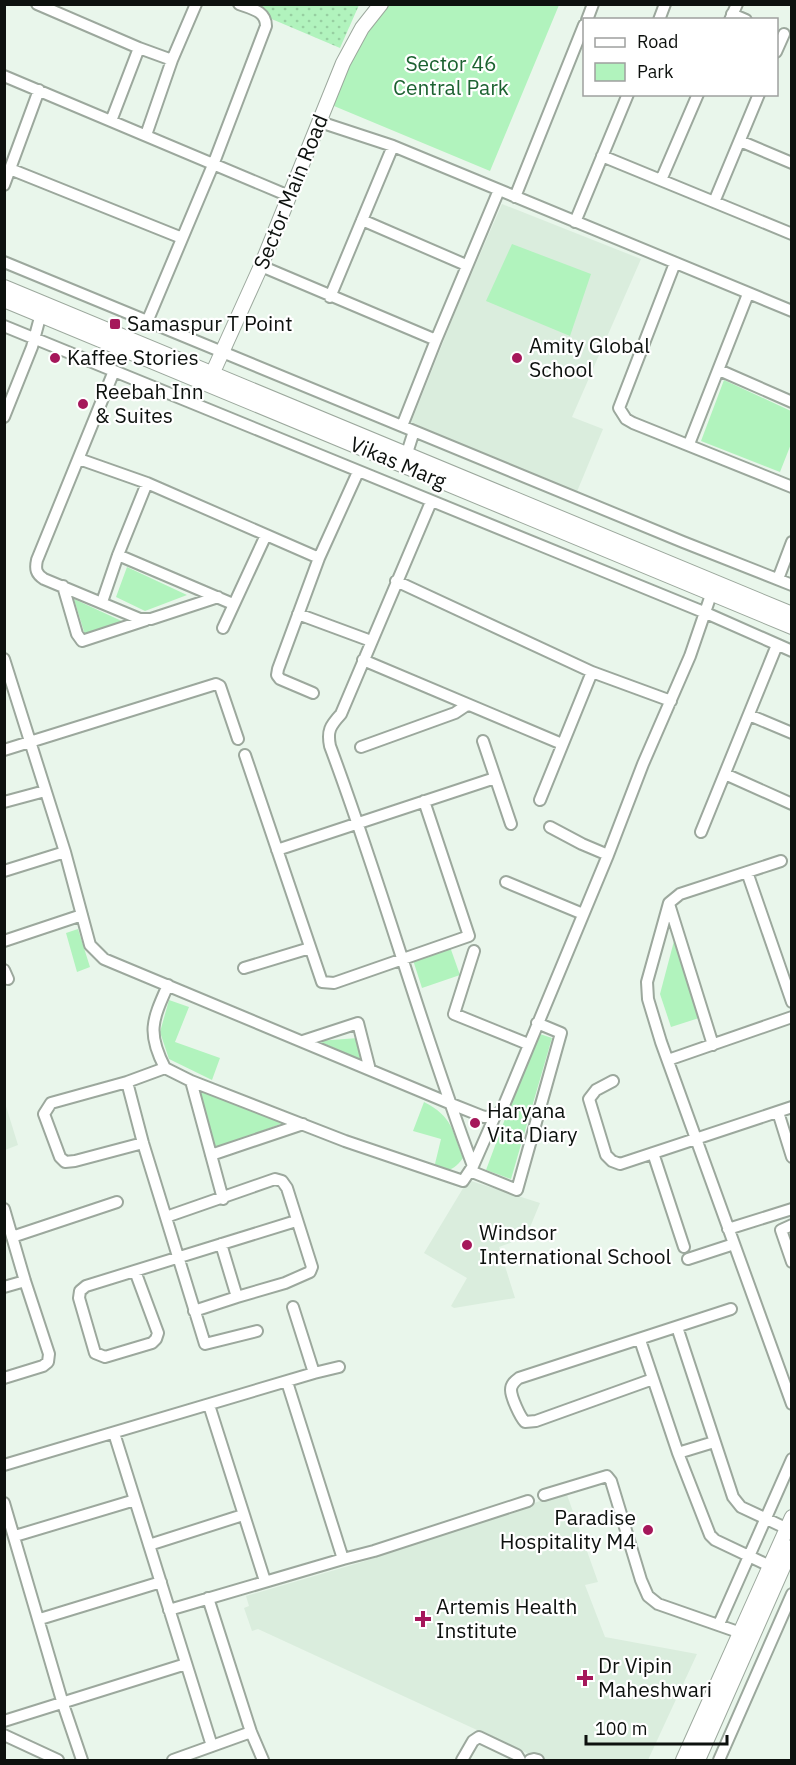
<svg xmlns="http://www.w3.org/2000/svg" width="796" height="1765" font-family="'IBM Plex Sans',sans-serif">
  <defs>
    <pattern id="grass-dots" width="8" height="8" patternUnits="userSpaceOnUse" patternTransform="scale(1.5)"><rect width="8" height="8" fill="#b1f3bd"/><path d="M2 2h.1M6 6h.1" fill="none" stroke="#97cfa1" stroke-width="1.8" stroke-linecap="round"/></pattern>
  </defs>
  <rect width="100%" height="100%" fill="#e9f6eb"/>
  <path fill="#daeddd" d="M 502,204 L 641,259 L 572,417 L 603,429 L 576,494 L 410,425 L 460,300 Z
    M 5,1103 L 18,1145 L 5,1150 L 4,1150 Z
    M 468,1180 L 540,1203 L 526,1237 L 499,1247 L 515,1298 L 454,1308 L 451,1306 L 467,1278 L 424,1253 Z
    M 566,1492 L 598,1582 L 585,1585 L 605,1637 L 697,1654 L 648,1760 L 542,1760 L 258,1629 L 252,1631 L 244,1608 L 249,1606 L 246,1596 L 362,1562 Z"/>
  <path fill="url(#grass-dots)" d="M 239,5 L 359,5 L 340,48 Z"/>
  <path fill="#b1f3bd" d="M 384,5 L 559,5 L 490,171 L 334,106 L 341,76 L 378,10 Z
    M 512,244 L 591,274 L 570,336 L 486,301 Z
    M 724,380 L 791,411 L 791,444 L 780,472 L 701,441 Z
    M 127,567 L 187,595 L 145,611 L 116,597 Z
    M 74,599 L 126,623 L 85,635 Z
    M 78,929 L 90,967 L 77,972 L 66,933 Z
    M 674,941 L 699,1018 L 671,1027 L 660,994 Z
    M 449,944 L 460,975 L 422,988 L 412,957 Z
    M 169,1000 L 189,1007 L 175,1042 L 220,1058 L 212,1080 L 169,1059 L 160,1032 Z
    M 537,1033 L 552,1038 L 511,1179 L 486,1170 Z
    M 358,1038 L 366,1062 L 318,1041 Z
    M 200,1091 L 283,1123 L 214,1149 Z
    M 424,1102 C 453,1117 452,1130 463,1158 C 454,1170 448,1173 434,1168 L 441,1139 L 413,1131 Z"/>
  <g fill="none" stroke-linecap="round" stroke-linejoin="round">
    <defs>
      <path id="street" d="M 37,4 L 139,48 L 172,60
        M 732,14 L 746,20
        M 587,20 L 593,4
        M 659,20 L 665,4
        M 730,20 L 737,4
        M 776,52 L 784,34
        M 4,76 L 289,196
        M 111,121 L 139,48
        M 320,122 L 393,146 L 792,311
        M 146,135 L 172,60 L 196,4
        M 740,141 L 792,163
        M 602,156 L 792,234
        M 10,169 L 182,238
        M 661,180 L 698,94
        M 4,185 L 39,90
        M 515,197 L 584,25
        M 714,202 L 759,94
        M 362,220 L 466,265
        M 575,222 L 628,94
        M 4,262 L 683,542 L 792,585
        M 675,263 L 619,408 L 626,419 L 633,423 L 792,487
        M 261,266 L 436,340
        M 330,297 L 393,146
        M 147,322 L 213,165 L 266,26 C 266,11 252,9 239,4
        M 4,326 L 706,613 L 792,651
        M 719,370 L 792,402
        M 114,371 L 37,560 C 35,569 36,574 44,579 L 140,619 L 151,619 L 218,597
        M 4,417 L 32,347 L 42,310
        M 402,426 L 436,340 L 499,190
        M 689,444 L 748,294
        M 407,453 L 414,431
        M 79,459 L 147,483 L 319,558
        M 431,502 L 341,714 C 330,726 327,731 330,746 C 382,885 421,1028 473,1166
        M 118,555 L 233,604
        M 778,579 L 792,542
        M 396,581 L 592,672 L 671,701
        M 63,586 L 77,634 L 82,641 L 146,620
        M 102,602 L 118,555 L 147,483
        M 298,614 L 371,641
        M 223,628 L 266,535
        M 4,659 L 65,852 L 90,945 L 104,959 L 449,1103 L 484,1117 L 495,1116
        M 363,660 L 562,744
        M 313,693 L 280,679 L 277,675 L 278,669 L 319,558 L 358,472
        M 749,715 L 792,733
        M 483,741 L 511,824
        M 361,747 L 455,713 L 467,705
        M 4,750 L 216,684 L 220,686 L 238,739
        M 245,755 L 322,982 L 334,983 L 469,936 L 424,801
        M 725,774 L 792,804
        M 540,800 L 592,672
        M 4,802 L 45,791
        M 550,827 L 582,844 L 608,855
        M 701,832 L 777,645
        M 277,850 L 495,778
        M 781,861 L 680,894 L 669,903 L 647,982 L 648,999 L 661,1042 L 792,1404
        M 4,871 L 65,852
        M 747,872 L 792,1002
        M 506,882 L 583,914
        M 669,904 L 713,1045
        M 4,941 L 82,915
        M 474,951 L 454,1014 L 528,1044
        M 244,968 L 310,948
        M 4,970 L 8,979
        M 168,985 C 153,1019 146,1032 165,1068 L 191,1081 L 223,1199
        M 303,1041 L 358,1023 L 370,1070
        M 668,1060 L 792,1017
        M 191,1081 L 345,1141 L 463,1181 L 473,1166 L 495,1116 L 502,1110 L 608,855 L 643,764 L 690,656 L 713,589
        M 613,1081 L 596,1090 L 589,1099 L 606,1155 L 612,1161 L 620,1164 L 792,1107
        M 127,1082 L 143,1143 L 205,1344 L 257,1331
        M 778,1112 L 792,1157
        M 143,1143 L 75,1161 L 65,1162 L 60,1157 L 44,1114 L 51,1103 L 127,1082 L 165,1068
        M 653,1153 L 684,1247
        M 211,1155 L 303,1124
        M 470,1171 L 517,1190 L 561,1033 L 537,1023
        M 4,1209 L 25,1281 L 49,1354 L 48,1362 L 43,1366 L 4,1378
        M 166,1217 L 275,1179 L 282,1181 L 287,1188 L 312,1267 L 310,1272 L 285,1283 L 237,1297
        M 792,1225 L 781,1230 L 792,1262
        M 728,1229 L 792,1209
        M 12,1237 L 117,1202
        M 688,1259 L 734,1244
        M 135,1271 L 158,1333 L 156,1339 L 152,1343 L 105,1357 L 95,1353 L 79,1298 L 80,1291 L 86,1286 L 296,1221
        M 4,1287 L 25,1281
        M 293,1307 L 314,1373
        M 194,1311 L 237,1297 L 221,1244
        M 677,1327 L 733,1497 L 741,1507 L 792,1531
        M 640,1340 L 678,1453 L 710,1535 L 715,1540 L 770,1566
        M 653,1379 L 536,1421 L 525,1422 C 520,1417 511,1397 511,1390 C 511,1384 515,1381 519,1378 L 731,1309
        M 287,1382 L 343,1559
        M 209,1405 L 265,1581
        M 114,1433 L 212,1746
        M 678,1453 L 714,1442
        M 4,1465 L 314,1373 L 339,1367
        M 544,1495 L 607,1476 L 611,1481 L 641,1580 L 648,1596 L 658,1604 L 741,1633
        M 4,1503 L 63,1704 L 82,1760
        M 15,1536 L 135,1500
        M 149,1545 L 243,1515
        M 208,1598 L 251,1732 L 263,1760
        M 169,1610 L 343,1559 L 374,1551 L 528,1501
        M 40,1619 L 161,1582
        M 719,1624 L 792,1459
        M 4,1721 L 186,1664
        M 4,1735 L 58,1760
        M 173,1760 L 251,1732
        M 462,1760 L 473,1741 L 479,1737 L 517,1755 L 520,1760
        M 530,1760 L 534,1759 L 538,1760
        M 719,1760 L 792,1594"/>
      <path id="secondary" d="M 4,287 L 792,614
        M 4,300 L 792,627
        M 209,381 L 261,266 L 343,63 L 362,28 L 381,4
        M 683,1760 L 792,1517
        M 698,1760 L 792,1547"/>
    </defs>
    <use href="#street" stroke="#9ca89d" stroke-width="14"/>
    <use href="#secondary" stroke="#9ca89d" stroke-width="16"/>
    <use href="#street" stroke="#fff" stroke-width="10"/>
    <use href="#secondary" stroke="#fff" stroke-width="14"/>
  </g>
  <g fill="#a5175a" stroke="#fff" stroke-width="2">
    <rect x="109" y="318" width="12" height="12" rx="3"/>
    <circle cx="55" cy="358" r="6"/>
    <circle cx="517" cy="358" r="6"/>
    <circle cx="83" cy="404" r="6"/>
    <circle cx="475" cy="1123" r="6"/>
    <circle cx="467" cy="1245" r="6"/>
    <circle cx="648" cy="1530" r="6"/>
    <path d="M420 1610h6v6h6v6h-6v6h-6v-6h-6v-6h6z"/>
    <path d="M582 1669h6v6h6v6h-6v6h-6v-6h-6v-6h6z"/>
  </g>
  <g text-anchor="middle" stroke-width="4.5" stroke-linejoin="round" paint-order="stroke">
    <g font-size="21" fill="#1c6231" stroke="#fff">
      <text x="451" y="71">Sector 46<tspan x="451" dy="24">Central Park</tspan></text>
    </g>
    <g font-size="21" fill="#0d110e" stroke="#fff">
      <text transform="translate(291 192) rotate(-68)" y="7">Sector Main Road</text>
      <text transform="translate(398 463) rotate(23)" y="7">Vikas Marg</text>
    </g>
    <g font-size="21" fill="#0d110e" stroke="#fff" text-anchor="start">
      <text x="127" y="331">Samaspur T Point</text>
      <text x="529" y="353">Amity Global<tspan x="529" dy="24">School</tspan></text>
      <text x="67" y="365">Kaffee Stories</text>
      <text x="95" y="399">Reebah Inn<tspan x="95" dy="24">&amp; Suites</tspan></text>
      <text x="487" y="1118">Haryana<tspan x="487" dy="24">Vita Diary</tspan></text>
      <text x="479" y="1240">Windsor<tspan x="479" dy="24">International School</tspan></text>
      <text x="636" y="1525" text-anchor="end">Paradise<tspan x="636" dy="24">Hospitality M4</tspan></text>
      <text x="436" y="1614">Artemis Health<tspan x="436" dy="24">Institute</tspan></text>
      <text x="598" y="1673">Dr Vipin<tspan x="598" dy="24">Maheshwari</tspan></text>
    </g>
  </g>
  <rect width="796" height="1765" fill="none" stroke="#0d110e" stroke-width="12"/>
  <rect x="583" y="18" width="195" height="78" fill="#ffffff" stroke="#9ea09f" stroke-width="1.5"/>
  <rect x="595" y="38" width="30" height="9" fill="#ffffff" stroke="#9ea09f" stroke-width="1.5"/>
  <text x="637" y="48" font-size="18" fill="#0d110e">Road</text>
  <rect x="595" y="63" width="30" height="18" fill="#b1f3bd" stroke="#9ea09f" stroke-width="1.5"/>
  <text x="637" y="78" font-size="18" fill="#0d110e">Park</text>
  <path d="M586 1735v9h141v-9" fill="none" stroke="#0d110e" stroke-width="3"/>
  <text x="595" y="1735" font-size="18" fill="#0d110e" stroke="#ffffff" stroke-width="4.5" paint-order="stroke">100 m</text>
</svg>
